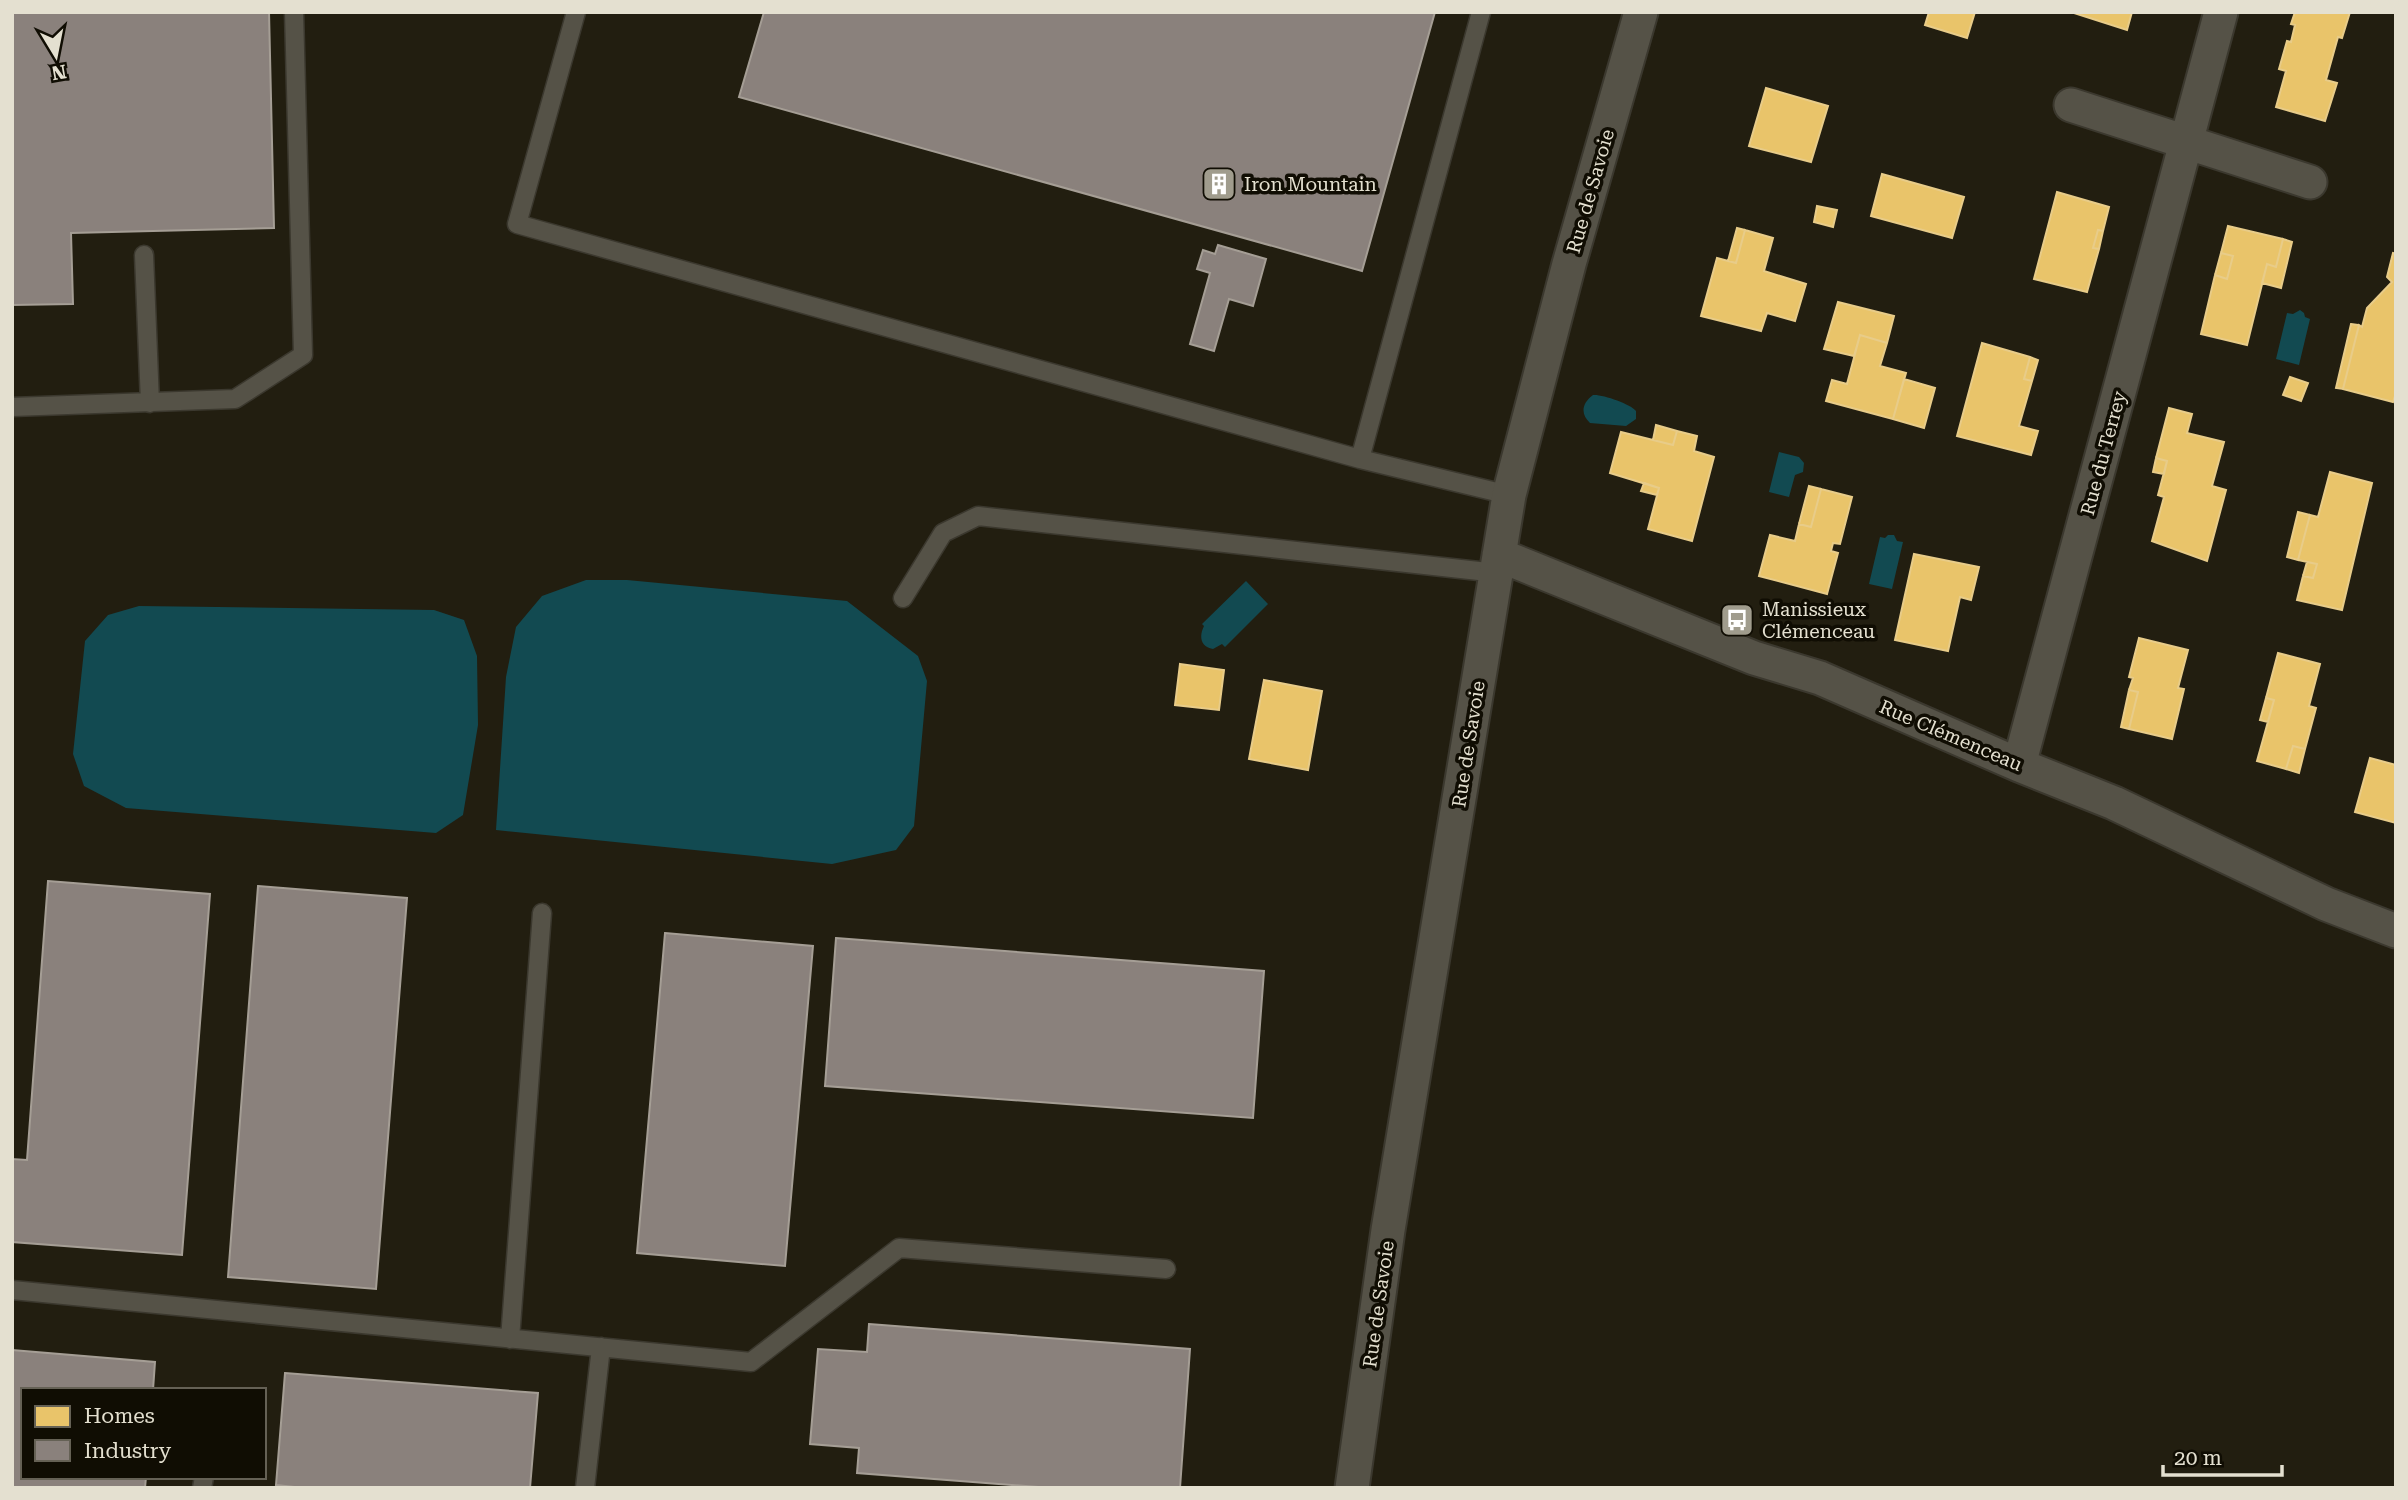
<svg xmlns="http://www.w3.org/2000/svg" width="2408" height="1500" font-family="'Roboto Serif',serif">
  <rect width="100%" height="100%" fill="#221e10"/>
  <path fill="#124a51" d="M 2300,310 L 2304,313 L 2305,317 L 2310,319 L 2299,365 L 2276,359 L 2287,313 L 2293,314 Z
    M 1593,395 C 1602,394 1631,404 1636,411 L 1636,419 L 1626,426 L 1590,423 C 1580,414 1582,403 1593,395 Z
    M 1779,452 L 1799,457 L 1804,463 L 1803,472 L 1795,475 L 1789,497 L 1769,492 Z
    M 1888,535 L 1894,535 L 1897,541 L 1903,542 L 1892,589 L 1869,584 L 1880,537 L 1885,538 Z
    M 586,580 L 627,580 L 847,601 L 918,656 L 927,681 L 914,826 L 896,850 L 832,864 L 496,830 L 506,677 L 516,627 L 542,596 Z
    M 1246,581 L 1268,604 L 1225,647 L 1222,644 L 1213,649 C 1200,647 1199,636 1204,626 L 1202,624 Z
    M 139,606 L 434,610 L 464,620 L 477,656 L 478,725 L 463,815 L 436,833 L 126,808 L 84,786 L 73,754 L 85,641 L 108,615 Z"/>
  <path fill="#e9c46a" stroke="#e8cc89" stroke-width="2" d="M 1929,12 L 1975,12 L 1967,38 L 1925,25 Z
    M 2071,12 L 2132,12 L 2127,30 Z
    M 2295,12 L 2350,12 L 2342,38 L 2338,37 L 2326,80 L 2337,83 L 2325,121 L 2276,107 L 2286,71 L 2279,69 L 2287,41 L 2291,42 L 2295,25 L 2291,24 Z
    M 1766,88 L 1828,106 L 1811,162 L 1749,146 Z
    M 1882,174 L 1964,197 L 1952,238 L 1871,216 Z
    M 2057,192 L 2109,207 L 2103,231 L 2098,230 L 2093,248 L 2099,249 L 2087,292 L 2034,279 Z
    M 1817,206 L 1837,210 L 1833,227 L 1814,222 Z
    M 2228,226 L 2283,239 L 2276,267 L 2267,264 L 2247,345 L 2201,334 L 2215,275 L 2227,279 L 2233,256 L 2221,253 Z
    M 1737,228 L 1745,230 L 1736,263 L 1728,261 Z
    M 1745,230 L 1773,238 L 1764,271 L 1806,284 L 1795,321 L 1767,313 L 1761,331 L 1701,316 L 1717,258 L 1736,263 Z
    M 2098,230 L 2103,231 L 2099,249 L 2093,248 Z
    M 2283,239 L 2292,242 L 2281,288 L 2262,283 L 2267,264 L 2276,267 Z
    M 2221,253 L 2233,256 L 2227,279 L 2215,275 Z
    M 2393,253 L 2396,254 L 2396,393 L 2393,402 L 2343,389 L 2359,325 L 2362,327 L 2367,308 L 2392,282 L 2387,277 Z
    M 1838,302 L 1894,316 L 1887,343 L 1860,335 L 1854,356 L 1824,349 Z
    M 2351,324 L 2359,325 L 2343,389 L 2336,388 Z
    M 1860,335 L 1887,343 L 1880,366 L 1906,373 L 1893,419 L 1826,401 L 1832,380 L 1847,384 Z
    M 1982,343 L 2030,357 L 2024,379 L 2032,381 L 2019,426 L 2038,431 L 2031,455 L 1957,436 Z
    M 2030,357 L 2038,360 L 2032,381 L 2024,379 Z
    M 2290,377 L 2308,383 L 2301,401 L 2283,395 Z
    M 1904,379 L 1935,388 L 1924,428 L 1893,419 Z
    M 2169,408 L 2192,414 L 2187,433 L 2224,442 L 2212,486 L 2226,490 L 2207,561 L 2152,541 L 2164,497 L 2158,495 L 2167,461 L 2156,458 Z
    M 1656,425 L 1677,431 L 1673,445 L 1653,440 Z
    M 1677,431 L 1697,436 L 1694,451 L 1714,457 L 1692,541 L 1648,529 L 1659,488 L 1610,473 L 1621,432 L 1673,445 Z
    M 2156,458 L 2167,461 L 2164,474 L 2153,472 Z
    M 2330,472 L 2372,483 L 2342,610 L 2297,600 L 2303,576 L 2313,578 L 2317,564 L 2298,560 L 2310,515 L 2318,517 Z
    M 1644,483 L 1659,488 L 1657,495 L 1641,491 Z
    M 1809,486 L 1821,489 L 1811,527 L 1799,524 Z
    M 1821,489 L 1852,497 L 1840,544 L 1833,543 L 1831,551 L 1838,553 L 1827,594 L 1759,576 L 1770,535 L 1795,541 L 1799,524 L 1811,527 Z
    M 2298,512 L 2310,515 L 2298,560 L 2287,557 Z
    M 1914,554 L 1979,567 L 1971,600 L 1960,597 L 1948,651 L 1895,640 Z
    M 2307,562 L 2317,564 L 2313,578 L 2303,576 Z
    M 2139,638 L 2188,650 L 2178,688 L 2184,689 L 2172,739 L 2129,729 L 2138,692 L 2129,690 L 2133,678 L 2129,677 Z
    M 2278,653 L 2320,664 L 2309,706 L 2316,708 L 2305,749 L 2293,746 L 2286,769 L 2257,761 L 2274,700 L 2266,698 Z
    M 1180,664 L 1224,670 L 1219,710 L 1175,705 Z
    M 1264,680 L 1322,691 L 1308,770 L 1249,759 Z
    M 2129,690 L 2138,692 L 2129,729 L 2121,727 Z
    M 2266,698 L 2274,700 L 2268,722 L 2260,720 Z
    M 2293,746 L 2305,749 L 2299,773 L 2286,769 Z
    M 2370,758 L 2396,765 L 2396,823 L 2355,812 Z"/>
  <path fill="#8a817c" stroke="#a59e95" stroke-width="2" d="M 12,12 L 269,12 L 274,228 L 71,233 L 73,304 L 12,305 Z
    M 764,12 L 1435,12 L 1362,271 L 739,97 Z
    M 1218,245 L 1266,259 L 1253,306 L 1229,299 L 1214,351 L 1190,344 L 1210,273 L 1197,269 L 1203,250 L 1215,254 Z
    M 48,881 L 210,894 L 182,1255 L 12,1242 L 12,1159 L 27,1160 Z
    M 258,886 L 407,898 L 376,1289 L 228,1277 Z
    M 665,933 L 813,946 L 785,1266 L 637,1253 Z
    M 836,938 L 1264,971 L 1253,1118 L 825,1086 Z
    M 869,1324 L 1190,1349 L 1180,1488 L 1052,1488 L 857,1473 L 859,1448 L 810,1444 L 818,1349 L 867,1352 Z
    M 12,1350 L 155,1362 L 153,1390 L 23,1390 L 23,1477 L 146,1477 L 145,1488 L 12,1488 Z
    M 285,1373 L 538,1393 L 530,1488 L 304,1488 L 276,1485 Z"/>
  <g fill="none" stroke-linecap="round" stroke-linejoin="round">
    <defs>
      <path id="service" d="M 576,12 L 517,224 L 1360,459 L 1509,495
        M 144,255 L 150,403
        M 12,407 L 235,399 L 303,355 L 294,12
        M 1360,459 L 1481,12
        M 903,598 L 943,533 L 978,516 L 1497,573
        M 12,1290 L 751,1362 L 899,1248 L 1166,1269
        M 510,1339 L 542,913
        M 202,1488 L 204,1477
        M 585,1488 L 601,1347"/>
      <path id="minor" d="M 2071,105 L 2310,182
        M 1499,555 L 1754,658 L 1820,678 L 2019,765 L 2114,803 L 2326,904 L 2396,931
        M 2019,765 L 2221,12
        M 1352,1488 L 1388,1230 L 1509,495 L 1569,264 L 1641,12"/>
    </defs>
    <use href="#service" stroke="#3b382e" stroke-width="21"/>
    <use href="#minor" stroke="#3b382e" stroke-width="37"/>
    <use href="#service" stroke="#555247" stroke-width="18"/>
    <use href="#minor" stroke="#555247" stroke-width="33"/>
  </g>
  <defs>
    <symbol id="building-square" viewBox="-11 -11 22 22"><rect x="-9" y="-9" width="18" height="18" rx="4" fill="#a09c8d" stroke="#100d03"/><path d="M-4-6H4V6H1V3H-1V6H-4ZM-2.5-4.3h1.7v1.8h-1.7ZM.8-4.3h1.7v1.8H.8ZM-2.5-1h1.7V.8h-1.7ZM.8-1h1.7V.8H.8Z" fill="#fff"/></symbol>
    <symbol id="bus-square" viewBox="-11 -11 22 22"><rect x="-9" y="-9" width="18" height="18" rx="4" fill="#a09c8d" stroke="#100d03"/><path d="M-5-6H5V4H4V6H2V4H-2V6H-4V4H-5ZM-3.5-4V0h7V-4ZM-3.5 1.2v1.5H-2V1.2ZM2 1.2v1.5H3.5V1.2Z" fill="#fff"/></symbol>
  </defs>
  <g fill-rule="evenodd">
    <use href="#building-square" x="1200" y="165" width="38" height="38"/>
    <use href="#bus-square" x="1718" y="601" width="38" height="38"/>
  </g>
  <g text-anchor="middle" stroke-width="7" stroke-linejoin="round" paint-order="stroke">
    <g font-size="19" fill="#e4e0d0" stroke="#100d03" text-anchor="start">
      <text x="1244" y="191">Iron Mountain</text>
      <text x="1762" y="616">Manissieux<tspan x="1762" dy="22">Clémenceau</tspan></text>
    </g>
    <g font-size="19" fill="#e4e0d0" stroke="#100d03">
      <text transform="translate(1590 191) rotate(-74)" y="7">Rue de Savoie</text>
      <text transform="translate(2103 453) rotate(-75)" y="7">Rue du Terrey</text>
      <text transform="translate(1951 735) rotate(23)" y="7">Rue Clémenceau</text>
      <text transform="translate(1468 744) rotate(-81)" y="7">Rue de Savoie</text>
      <text transform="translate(1378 1304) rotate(-82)" y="7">Rue de Savoie</text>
    </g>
  </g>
  <rect width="2408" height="1500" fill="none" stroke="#e4e0d0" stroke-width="28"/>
  <rect x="21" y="1388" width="245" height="91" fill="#100d03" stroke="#656155" stroke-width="2"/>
  <rect x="35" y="1406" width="35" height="21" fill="#e9c46a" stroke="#656155" stroke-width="2"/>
  <text x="84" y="1423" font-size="21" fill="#e4e0d0">Homes</text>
  <rect x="35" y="1440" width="35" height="21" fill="#8a817c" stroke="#656155" stroke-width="2"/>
  <text x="84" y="1458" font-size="21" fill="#e4e0d0">Industry</text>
  <g transform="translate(56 56) rotate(170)" stroke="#100d03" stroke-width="5" paint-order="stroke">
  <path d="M0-5L12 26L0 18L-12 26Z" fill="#e4e0d0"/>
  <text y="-10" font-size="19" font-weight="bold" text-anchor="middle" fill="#e4e0d0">N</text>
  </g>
  <path d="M2163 1465v10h119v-10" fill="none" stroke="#e4e0d0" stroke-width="3.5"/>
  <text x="2174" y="1465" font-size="21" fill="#e4e0d0" stroke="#100d03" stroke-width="5" paint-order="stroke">20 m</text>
</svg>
